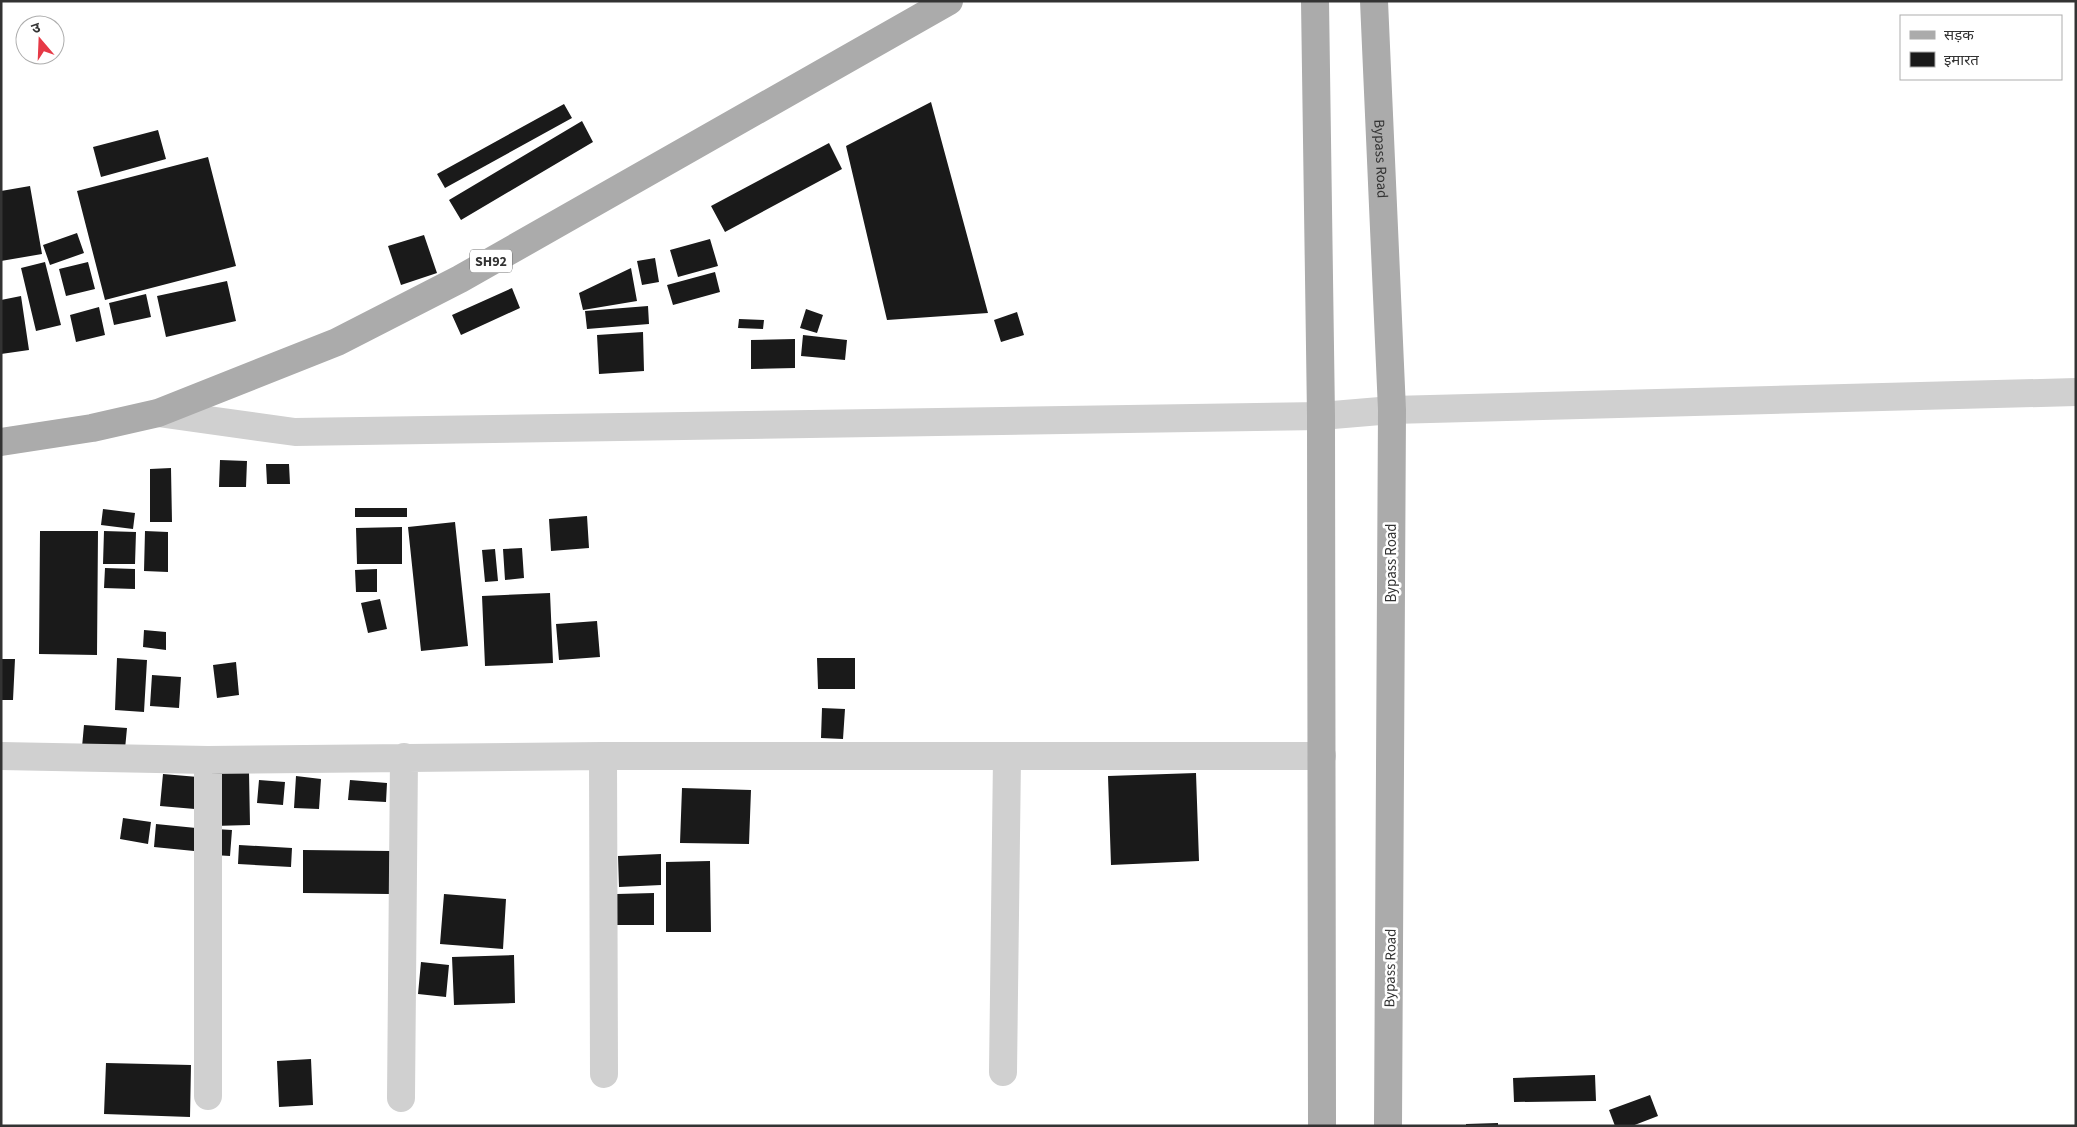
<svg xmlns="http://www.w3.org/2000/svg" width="2077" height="1127" font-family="'Source Sans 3','Noto Sans Devanagari',sans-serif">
  <rect width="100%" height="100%" fill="#fff"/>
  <path fill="#1a1a1a" d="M 931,102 L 988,313 L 887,320 L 846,146 Z
    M 564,104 L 572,118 L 445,188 L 437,174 Z
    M 582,121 L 593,142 L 461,220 L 449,200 Z
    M 158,130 L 166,159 L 101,177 L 93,147 Z
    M 829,143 L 842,169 L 725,232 L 711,206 Z
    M 208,157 L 236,266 L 105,300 L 77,191 Z
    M 30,186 L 42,254 L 1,261 L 1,191 Z
    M 77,233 L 84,253 L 50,265 L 43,245 Z
    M 424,235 L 437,273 L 401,285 L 388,246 Z
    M 710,239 L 718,266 L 678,277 L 670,250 Z
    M 655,258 L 659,282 L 642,285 L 637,261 Z
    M 45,262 L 61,325 L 36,331 L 21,268 Z
    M 88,262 L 95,289 L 66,296 L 59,269 Z
    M 631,268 L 637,301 L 583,310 L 579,293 Z
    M 715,272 L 720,292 L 673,305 L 667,285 Z
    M 227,281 L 236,321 L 166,337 L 157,296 Z
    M 512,288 L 520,308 L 461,335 L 452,315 Z
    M 146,294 L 151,317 L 114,325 L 109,303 Z
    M 21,296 L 29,350 L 1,354 L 1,300 Z
    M 648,306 L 649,324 L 587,329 L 585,311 Z
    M 99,307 L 105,335 L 76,342 L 70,315 Z
    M 806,309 L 823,315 L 817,333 L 800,328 Z
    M 1017,312 L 1024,335 L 1001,342 L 994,320 Z
    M 739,319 L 764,320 L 763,329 L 738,328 Z
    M 643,332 L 644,371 L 599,374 L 597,335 Z
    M 803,335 L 847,340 L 845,360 L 801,356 Z
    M 795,339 L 795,368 L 751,369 L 751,340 Z
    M 220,460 L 247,461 L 246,487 L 219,487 Z
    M 266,464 L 289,464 L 290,484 L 267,484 Z
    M 171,468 L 172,522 L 150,522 L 150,469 Z
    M 355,508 L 407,508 L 407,517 L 355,517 Z
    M 103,509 L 135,513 L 133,529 L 101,525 Z
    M 587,516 L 589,548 L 551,551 L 549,519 Z
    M 455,522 L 468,646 L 421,651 L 408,527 Z
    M 402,527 L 402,564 L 357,564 L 356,528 Z
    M 40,531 L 98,531 L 97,655 L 39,654 Z
    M 104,531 L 136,532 L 135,564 L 103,564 Z
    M 145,531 L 168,532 L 168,572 L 144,571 Z
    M 522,548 L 524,578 L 505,580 L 503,549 Z
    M 495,549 L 498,581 L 485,582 L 482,550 Z
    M 105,568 L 135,569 L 135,589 L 104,588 Z
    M 377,569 L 377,592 L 356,592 L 355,570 Z
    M 550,593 L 553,663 L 485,666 L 482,596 Z
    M 380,599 L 387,629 L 368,633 L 361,603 Z
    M 597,621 L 600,657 L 559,660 L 556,624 Z
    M 144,630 L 166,632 L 166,650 L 143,647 Z
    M 117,658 L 147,660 L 144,712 L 115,710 Z
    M 817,658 L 855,658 L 855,689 L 818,689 Z
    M 1,659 L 15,659 L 13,700 L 1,700 Z
    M 236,662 L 239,695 L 217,698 L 213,665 Z
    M 152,675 L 181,677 L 179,708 L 150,706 Z
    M 822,708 L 845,709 L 843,739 L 821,738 Z
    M 84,725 L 127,728 L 125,749 L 82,747 Z
    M 249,772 L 250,825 L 213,826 L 212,773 Z
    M 1196,773 L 1199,861 L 1111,865 L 1108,776 Z
    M 163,774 L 198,777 L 195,809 L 160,806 Z
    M 296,776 L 321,779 L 319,809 L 294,808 Z
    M 259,780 L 285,782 L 283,805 L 257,803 Z
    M 350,780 L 387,783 L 386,802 L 348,800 Z
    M 682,788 L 751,790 L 749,844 L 680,843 Z
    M 123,818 L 151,822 L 148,844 L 120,839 Z
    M 156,824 L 196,828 L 194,851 L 154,847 Z
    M 215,829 L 232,830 L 230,856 L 214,855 Z
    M 239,845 L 292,848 L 291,867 L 238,864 Z
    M 303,850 L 390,851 L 389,894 L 303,893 Z
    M 661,854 L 661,885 L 619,887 L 618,856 Z
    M 710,861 L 711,932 L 666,932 L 666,862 Z
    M 654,893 L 654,925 L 617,925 L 617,894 Z
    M 444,894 L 506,899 L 503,949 L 440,944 Z
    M 514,955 L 515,1003 L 454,1005 L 452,957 Z
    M 421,962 L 449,965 L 446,997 L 418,994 Z
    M 311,1059 L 313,1105 L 279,1107 L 277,1061 Z
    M 106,1063 L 191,1065 L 190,1117 L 104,1114 Z
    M 1595,1075 L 1596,1101 L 1514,1102 L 1513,1078 Z
    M 1650,1095 L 1658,1116 L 1632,1126 L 1615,1126 L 1609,1110 Z
    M 1498,1123 L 1498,1126 L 1466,1126 L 1466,1124 Z"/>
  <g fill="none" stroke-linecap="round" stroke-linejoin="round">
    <path stroke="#d0d0d0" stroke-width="28" d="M 158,413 L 295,432 L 1321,416 L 1392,410 L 2076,392
      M 1,756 L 208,760 L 603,756 L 1322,756
      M 603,756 L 604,1074
      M 1003,1072 L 1007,757
      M 208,1096 L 208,760
      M 401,1098 L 404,757"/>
    <g stroke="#ababab" stroke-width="28">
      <path d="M 1315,1 L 1321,416 L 1322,1126"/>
      <path id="s1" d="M 1374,1 L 1392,410 L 1388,1126"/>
      <path d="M 1,442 L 92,428 L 158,413 L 337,342 L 460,279 L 949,1"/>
    </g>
  </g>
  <g text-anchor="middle" stroke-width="5" stroke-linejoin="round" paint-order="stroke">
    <rect fill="#fff" stroke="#707070" stroke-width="1" x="470" y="249.5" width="42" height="23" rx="4"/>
    <g font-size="14" font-weight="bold" fill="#333">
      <text x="491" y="266">SH92</text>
    </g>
    <g font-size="15" fill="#333" stroke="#fff">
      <text dy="5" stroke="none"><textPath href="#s1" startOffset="158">Bypass Road</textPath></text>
      <text transform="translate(1391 563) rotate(-90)" y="5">Bypass Road</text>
      <text transform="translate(1390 968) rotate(-89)" y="5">Bypass Road</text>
    </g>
  </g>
  <rect width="2077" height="1127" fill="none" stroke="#333333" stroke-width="5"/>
  <rect x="1900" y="15" width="162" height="65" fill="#ffffff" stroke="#adadad"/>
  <rect x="1910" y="31" width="25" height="8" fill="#ababab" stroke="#adadad"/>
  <text x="1944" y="40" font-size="15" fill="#333333">सड़क</text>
  <rect x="1910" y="52" width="25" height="15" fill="#1a1a1a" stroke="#adadad"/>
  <text x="1944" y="65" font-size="15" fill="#333333">इमारत</text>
  <g transform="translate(40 40) rotate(341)"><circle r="24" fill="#ffffff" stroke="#adadad"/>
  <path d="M0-4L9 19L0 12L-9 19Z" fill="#e63946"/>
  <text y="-8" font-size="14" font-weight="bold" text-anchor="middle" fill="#333333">उ</text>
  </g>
</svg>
